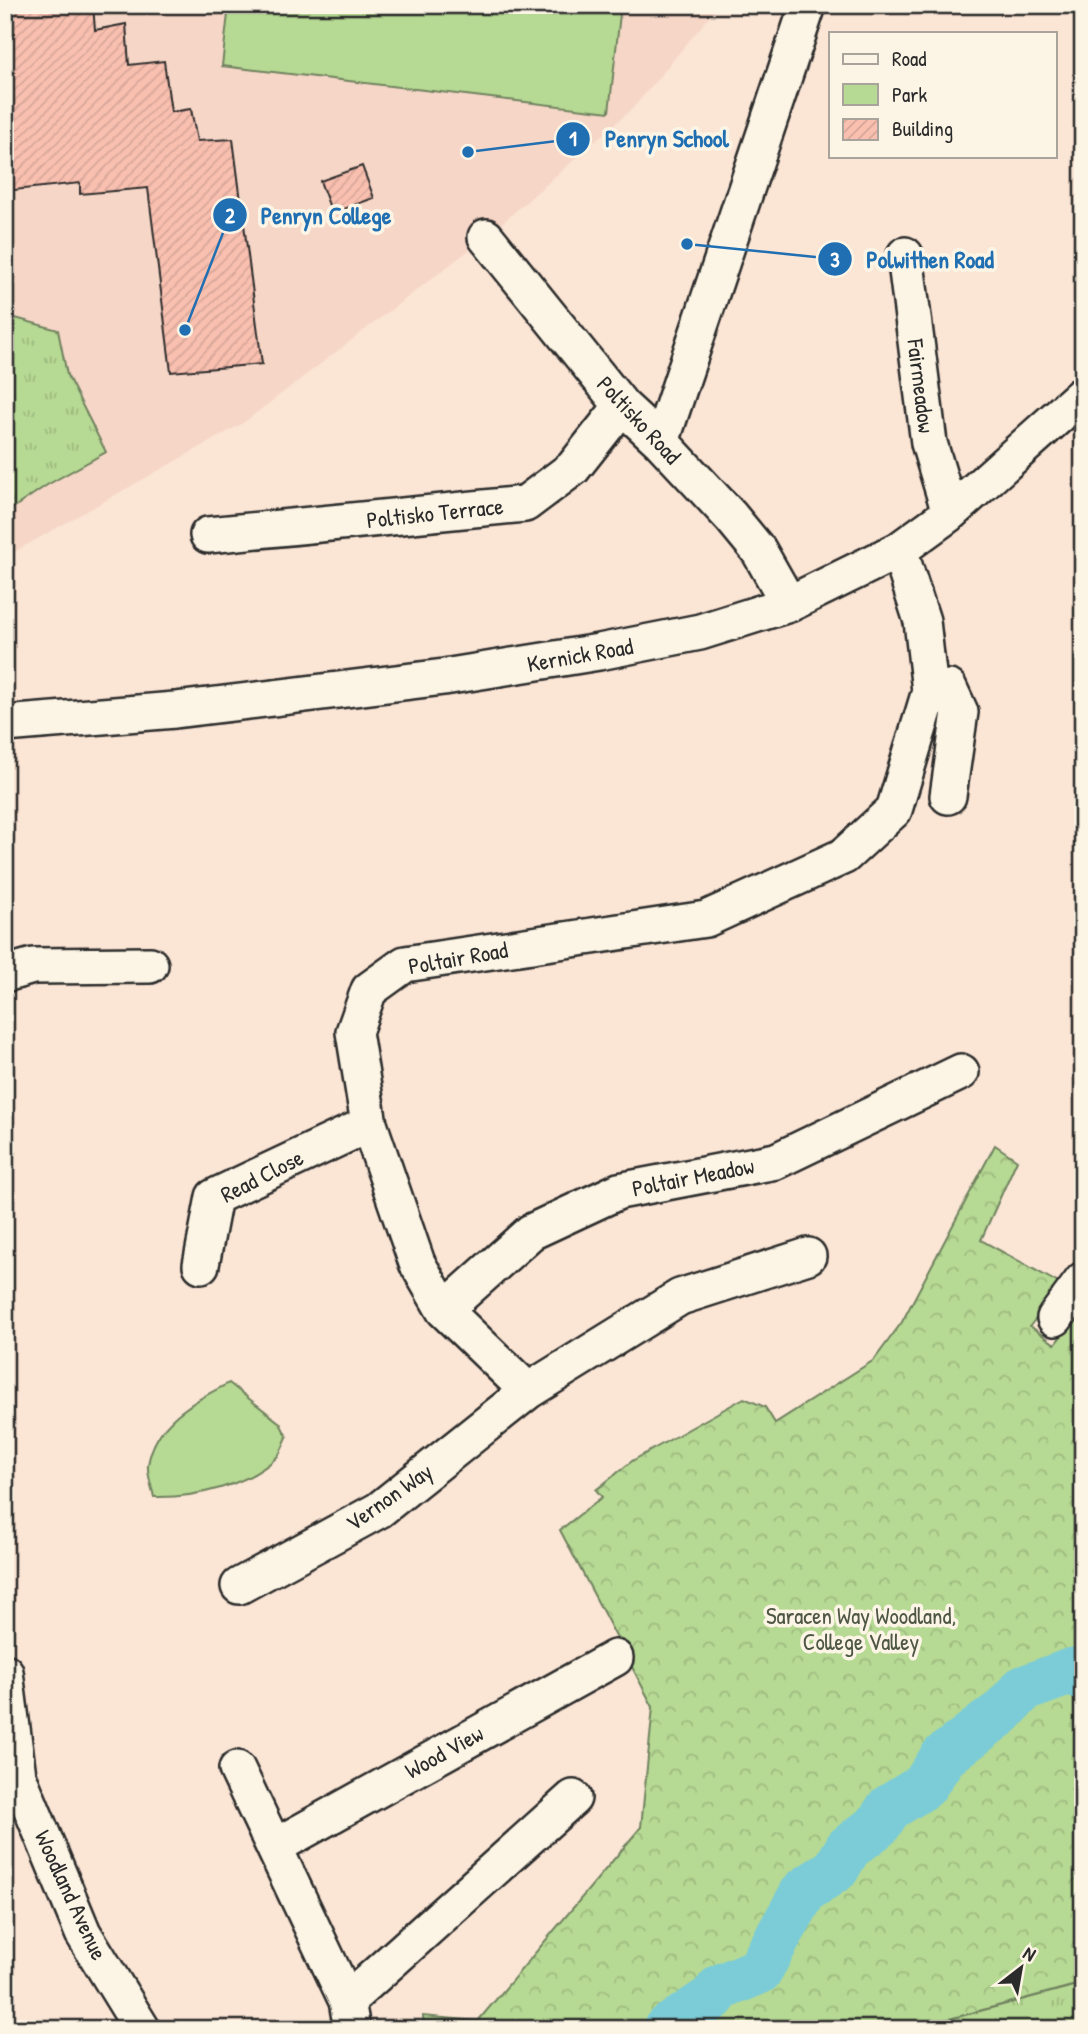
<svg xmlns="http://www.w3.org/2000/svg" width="1088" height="2034" font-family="'Patrick Hand',sans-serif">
  <defs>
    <pattern id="grass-tufts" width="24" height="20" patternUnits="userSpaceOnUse" patternTransform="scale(1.75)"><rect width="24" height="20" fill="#b6d993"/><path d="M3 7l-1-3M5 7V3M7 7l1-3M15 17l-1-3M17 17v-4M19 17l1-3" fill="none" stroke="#9dba7f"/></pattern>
    <pattern id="forest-crowns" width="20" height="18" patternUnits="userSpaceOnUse" patternTransform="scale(1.75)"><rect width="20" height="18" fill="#b6d993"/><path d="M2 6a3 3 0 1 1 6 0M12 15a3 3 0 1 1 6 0" fill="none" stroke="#9dba7f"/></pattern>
    <pattern id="building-hatch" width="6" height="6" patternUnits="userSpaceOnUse" patternTransform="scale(1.75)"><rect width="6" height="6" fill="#f9c0b0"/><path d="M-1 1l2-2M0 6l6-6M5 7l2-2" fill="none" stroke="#d6a598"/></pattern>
  </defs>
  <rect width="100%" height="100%" fill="#fbe5d5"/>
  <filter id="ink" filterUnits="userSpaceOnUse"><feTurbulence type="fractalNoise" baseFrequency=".0143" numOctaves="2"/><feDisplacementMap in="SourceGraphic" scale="14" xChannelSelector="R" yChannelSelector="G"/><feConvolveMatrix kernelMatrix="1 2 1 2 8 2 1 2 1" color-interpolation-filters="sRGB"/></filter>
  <g filter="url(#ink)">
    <path fill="#f6d6c7" d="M 5,5 L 719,5 L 633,108 L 486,237 L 243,423 L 12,553 L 5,564 Z"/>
    <path fill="url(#grass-tufts)" stroke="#70825f" stroke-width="2" d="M 5,315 L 58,330 L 67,375 L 106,452 L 47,485 L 13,508 L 5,502 Z
      M 1083,1983 L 1083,2029 L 912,2029 L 1066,1988 Z"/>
    <path fill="url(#forest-crowns)" stroke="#70825f" stroke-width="2" d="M 995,1145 L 1017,1160 L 981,1240 L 1062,1285 L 1030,1326 L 1055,1344 L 1083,1307 L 1083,1983 L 912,2029 L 424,2029 L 423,2016 L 478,2021 L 641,1827 L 653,1707 L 560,1530 L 602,1497 L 596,1490 L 632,1461 L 744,1398 L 765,1407 L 775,1423 L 874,1360 L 902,1322 Z"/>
    <path fill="#b6d993" stroke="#70825f" stroke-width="2" d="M 229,5 L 621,5 L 609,112 L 222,66 Z
      M 229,1383 L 280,1423 L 287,1437 C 284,1443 282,1452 277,1457 C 247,1486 195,1498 154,1497 C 152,1488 147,1474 148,1465 C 155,1421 194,1401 229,1383 Z"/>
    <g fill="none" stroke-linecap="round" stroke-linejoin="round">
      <path stroke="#7cccd7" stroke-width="47" d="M 666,2029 L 712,1998 L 721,1987 L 759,1971 L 804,1891 L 836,1869 L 848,1848 L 878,1825 L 889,1808 L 924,1786 L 944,1756 L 1002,1712 L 1023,1689 L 1072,1671 L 1083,1677"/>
    </g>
    <path fill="url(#building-hatch)" stroke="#2b2b2b" stroke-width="2" d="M 5,5 L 93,5 L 95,30 L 126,24 L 129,65 L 164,61 L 171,112 L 191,109 L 197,141 L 233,139 L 262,364 L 171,372 L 148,188 L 80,194 L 80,183 L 5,191 Z
      M 362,166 L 374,198 L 332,213 L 320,181 Z"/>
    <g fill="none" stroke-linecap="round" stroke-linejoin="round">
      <defs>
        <path id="minor" d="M 486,237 L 622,406 L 661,442 L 731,517 L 759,551 L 789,604
          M 905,255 L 929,443 L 950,513
          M 661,442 L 808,5
          M 208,535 L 525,504 L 573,468 L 622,406
          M 930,691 L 949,688 L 960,712 L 948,796
          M 5,724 L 175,710 L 444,677 L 599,652 L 700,632 L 789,604 L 899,550 L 950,513 L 1083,394
          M 5,974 L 33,966 L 150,965
          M 201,1265 L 214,1197 L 369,1124
          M 444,1310 L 531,1232 L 619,1191 L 776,1161 L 961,1072
          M 1055,1318 L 1083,1280
          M 528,1391 L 444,1310 L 417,1263 L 369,1124 L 354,1032 L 369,990 L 405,964 L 706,919 L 844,856 L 894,810 L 930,691 L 922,621 L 899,550
          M 239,1586 L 379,1510 L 528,1391 L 680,1297 L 808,1256
          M 5,1672 L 18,1776 L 83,1933 L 142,2029
          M 237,1769 L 347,2001 L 352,2029
          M 274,1847 L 615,1658
          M 347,2001 L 573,1798"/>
      </defs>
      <use href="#minor" stroke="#2b2b2b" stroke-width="40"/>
      <use href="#minor" stroke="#fcf5e5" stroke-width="35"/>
    </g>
  </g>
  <g text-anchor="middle" stroke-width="7" stroke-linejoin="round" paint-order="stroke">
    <g font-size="23" fill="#2b2b2b" stroke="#fcf5e5">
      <text transform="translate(921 386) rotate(83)" y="8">Fairmeadow</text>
      <text transform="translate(639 420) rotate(47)" y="8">Poltisko Road</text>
      <text transform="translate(435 513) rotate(-6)" y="8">Poltisko Terrace</text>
      <text transform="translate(580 655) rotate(-10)" y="8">Kernick Road</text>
      <text transform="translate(458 958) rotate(-10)" y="8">Poltair Road</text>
      <text transform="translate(262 1176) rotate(-27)" y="8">Read Close</text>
      <text transform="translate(693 1177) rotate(-11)" y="8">Poltair Meadow</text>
      <text transform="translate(389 1497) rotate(-35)" y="8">Vernon Way</text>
      <text transform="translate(444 1752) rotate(-29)" y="8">Wood View</text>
      <text transform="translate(71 1895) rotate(65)" y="8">Woodland Avenue</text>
    </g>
    <g font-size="23" fill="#4e5645" stroke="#fcf5e5">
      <text x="861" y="1624">Saracen Way Woodland,<tspan x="861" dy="26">College Valley</tspan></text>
    </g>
  </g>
  <path fill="none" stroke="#1f6fb2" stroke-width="2.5" d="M468 152L573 139M185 330L230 215M687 244L835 259"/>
  <g fill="#1f6fb2" stroke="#fcf5e5" stroke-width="2.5">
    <circle cx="468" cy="152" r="7"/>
    <circle cx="185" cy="330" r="7"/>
    <circle cx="687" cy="244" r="7"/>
    <circle cx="573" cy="139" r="18"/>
    <circle cx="230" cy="215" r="18"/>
    <circle cx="835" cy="259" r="18"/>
  </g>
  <g font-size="21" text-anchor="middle" font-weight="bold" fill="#fff">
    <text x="573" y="146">1</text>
    <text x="230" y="223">2</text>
    <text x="835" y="267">3</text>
  </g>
  <g font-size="24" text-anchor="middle" font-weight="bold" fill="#1f6fb2" stroke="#fcf5e5" stroke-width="7" stroke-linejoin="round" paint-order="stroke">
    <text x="667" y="147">Penryn School</text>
    <text x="326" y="224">Penryn College</text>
    <text x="930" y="268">Polwithen Road</text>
  </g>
  <rect width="1088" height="2034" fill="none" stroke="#fcf5e5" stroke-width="28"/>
  <rect x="14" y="14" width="1060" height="2006" fill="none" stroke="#2b2b2b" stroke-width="2.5" filter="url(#ink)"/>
  <rect x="829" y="32" width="228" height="126" fill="#fcf5e5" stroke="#a8a49b" stroke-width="2"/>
  <rect x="843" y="54" width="35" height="10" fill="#fcf5e5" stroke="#a8a49b" stroke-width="2"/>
  <text x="892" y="66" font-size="21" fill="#2b2b2b">Road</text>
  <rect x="843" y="84" width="35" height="21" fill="#b6d993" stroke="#a8a49b" stroke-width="2"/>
  <text x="892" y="102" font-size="21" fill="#2b2b2b">Park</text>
  <rect x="843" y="119" width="35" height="21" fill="url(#building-hatch)" stroke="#a8a49b" stroke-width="2"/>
  <text x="892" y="136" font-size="21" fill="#2b2b2b">Building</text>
  <g transform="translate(1021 1968) rotate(31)" stroke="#fcf5e5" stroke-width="5" paint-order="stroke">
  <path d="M0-5L12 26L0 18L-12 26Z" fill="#2b2b2b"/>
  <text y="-10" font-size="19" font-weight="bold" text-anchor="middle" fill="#2b2b2b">N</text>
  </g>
</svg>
